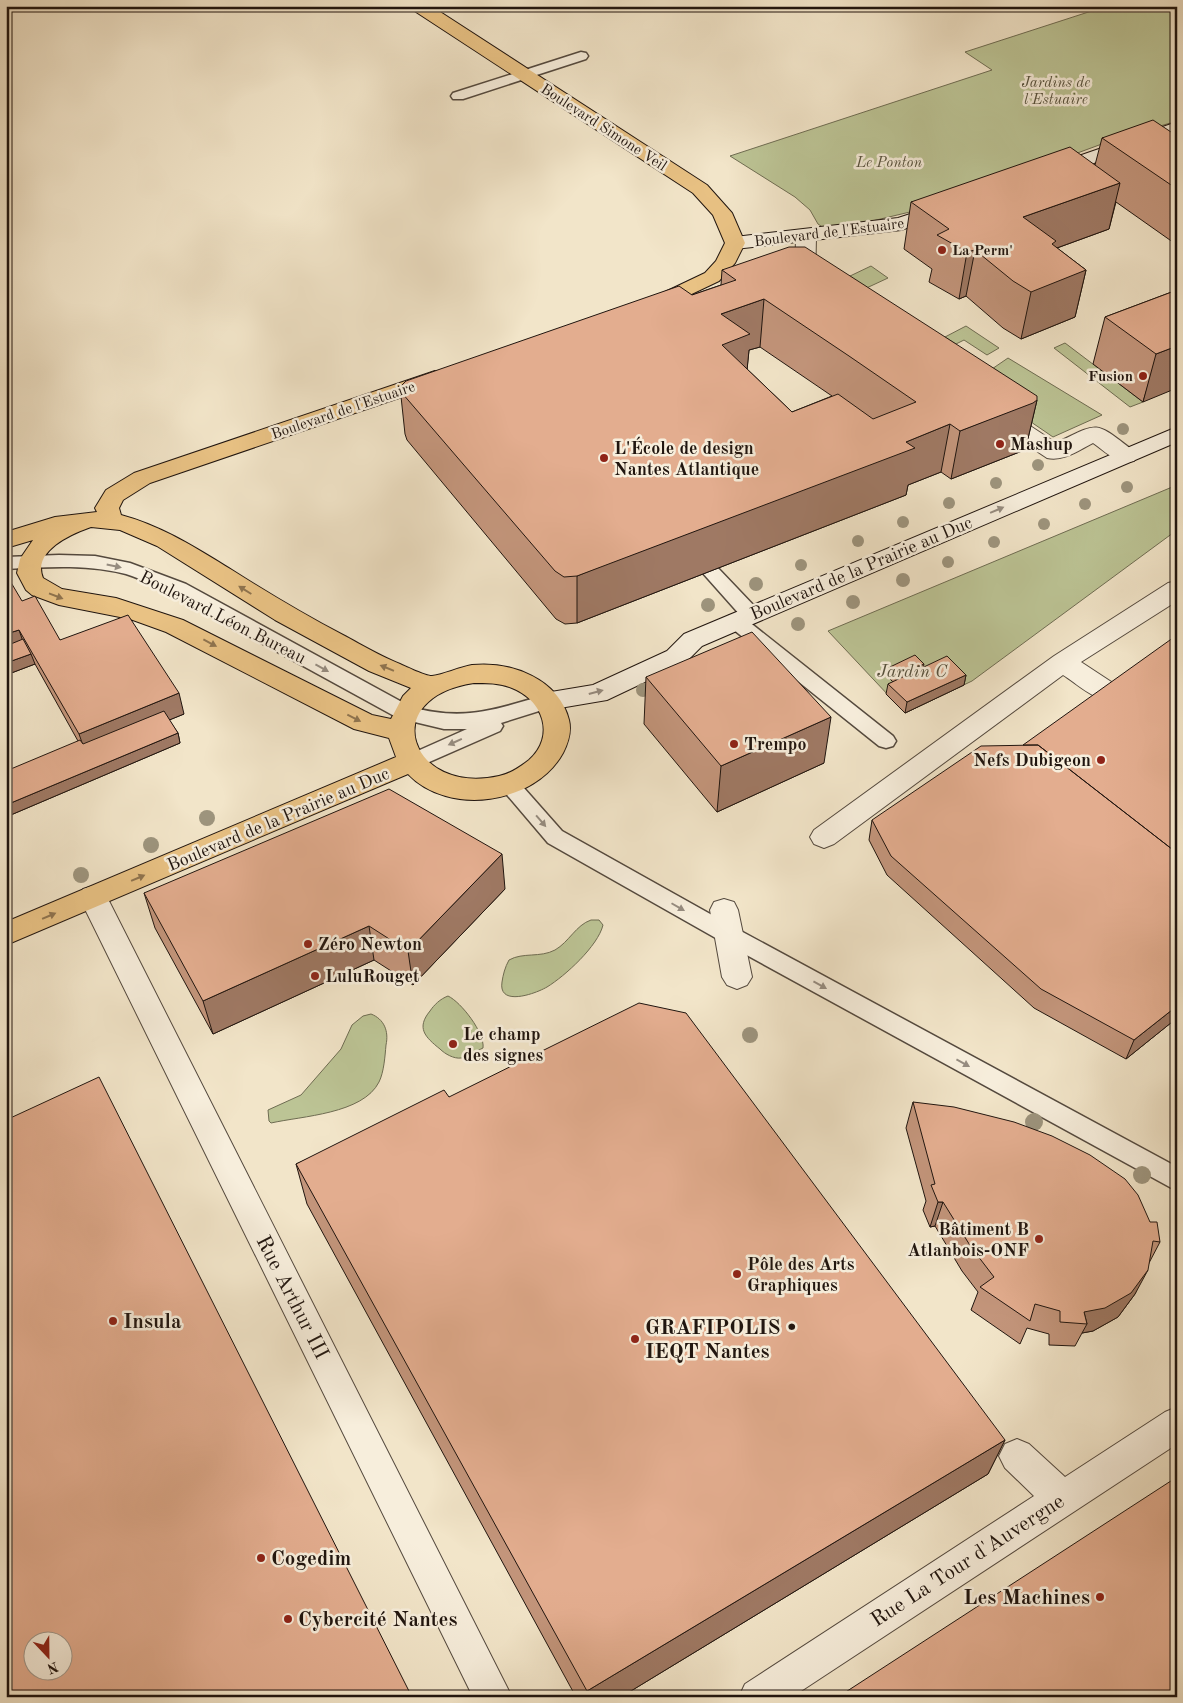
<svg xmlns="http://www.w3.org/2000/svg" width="1183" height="1703" font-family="'Old Standard TT',serif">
  <rect width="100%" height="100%" fill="#f2e5c9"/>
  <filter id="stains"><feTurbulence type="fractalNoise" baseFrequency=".004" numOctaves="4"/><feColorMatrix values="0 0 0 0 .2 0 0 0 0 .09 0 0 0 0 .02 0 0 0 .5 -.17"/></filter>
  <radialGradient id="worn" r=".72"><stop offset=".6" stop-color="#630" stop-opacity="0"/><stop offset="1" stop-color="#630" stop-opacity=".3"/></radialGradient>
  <path fill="#bcc495" stroke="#6e6c52" d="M 1107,6 L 1177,6 L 1177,121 L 1110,141 L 931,207 L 872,221 L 824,228 L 818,224 L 810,210 L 795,197 L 730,156 L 992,70 L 965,52 Z
    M 871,266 L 888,278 L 845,298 L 827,287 Z
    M 966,326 L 999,348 L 987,355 L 964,340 L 956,344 L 945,337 Z
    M 1065,343 L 1143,402 L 1130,407 L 1054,348 Z
    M 1008,358 L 1102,415 L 1053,437 L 990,394 L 989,371 Z
    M 1177,485 L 1177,530 L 972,681 L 905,713 L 828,631 Z
    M 591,920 L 599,920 L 603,925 C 598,946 565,976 547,987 C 535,994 498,1007 502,982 C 503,975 505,967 509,960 C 523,952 540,958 555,950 C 569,942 576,925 591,920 Z
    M 448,996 C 461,1002 485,1033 483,1048 C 476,1051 468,1058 461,1058 C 454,1059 445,1054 440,1049 C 425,1037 416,1028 430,1011 C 434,1005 440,999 448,996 Z
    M 371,1014 C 384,1019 389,1031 386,1045 C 385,1056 384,1072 379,1082 C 363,1114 302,1116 271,1123 L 269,1121 L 268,1110 L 301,1095 L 341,1049 L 352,1025 L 363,1016 Z"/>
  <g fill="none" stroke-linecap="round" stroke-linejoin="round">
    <defs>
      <path id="lane" d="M 581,52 L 586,53 L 588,56 L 586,59 L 463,99 L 453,99 L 451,96 L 453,93 Z
        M 59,555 L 95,556 L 130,563 L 186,584 L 411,707 C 465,722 497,709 548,694 L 555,696 L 558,701 L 555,706 L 501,723 L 503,726 L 500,731 L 411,770 L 404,767 L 401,762 L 404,757 L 467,729 L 444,729 L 398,718 L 172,594 C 157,587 142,579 126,574 C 87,564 46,567 6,569 L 6,557 Z
        M 710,565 L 717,567 L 758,610 L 760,615 L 758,620 L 748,621 L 893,736 L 896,741 L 893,746 L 886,748 L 879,746 L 729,626 L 726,621 L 729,616 L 736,614 L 741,616 L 701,571 L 703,567 Z
        M 509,776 L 516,779 L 562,831 L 737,929 L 1177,1167 L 1177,1191 L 721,941 L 548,843 L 502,789 L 499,784 L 502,779 Z"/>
      <path id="street" d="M 806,231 L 813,233 L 816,237 L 815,284 L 812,288 L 805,290 L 798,288 L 795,284 L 796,237 L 799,233 Z
        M 998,408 L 1006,410 L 1056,443 C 1101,421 1094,421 1134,451 L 1137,456 L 1134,461 C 1117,465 1106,452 1093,443 C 1079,450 1063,462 1047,458 L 990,420 L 987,415 L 990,410 Z
        M 1177,581 L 1177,601 L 1081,662 L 1116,685 L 1120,692 L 1116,699 C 1097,704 1079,685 1063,675 L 834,844 L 824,848 L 814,844 L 810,837 L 814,830 L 1054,656 L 1168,583 Z
        M 93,886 L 103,889 L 107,897 L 512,1697 L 473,1697 L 79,897 L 83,889 Z
        M 724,899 L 734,902 L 738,910 L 752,977 L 747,985 L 737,989 L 727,985 L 722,977 L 710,910 L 714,902 Z
        M 1177,1407 L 1177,1444 L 792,1697 L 739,1697 L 745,1684 L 1034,1496 L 1005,1468 L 999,1456 L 1005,1444 L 1017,1439 L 1029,1444 L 1065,1477 L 1165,1412 Z"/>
      <path id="secondary" d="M 1177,122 L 1177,133 L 1058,176 L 1051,178 L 1044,176 L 1041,172 L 1044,168 Z
        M 944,203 L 951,205 L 954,209 L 951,213 L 901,230 L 735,249 L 728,247 L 725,243 L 728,239 L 735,237 L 898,218 Z
        M 1177,427 L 1177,442 L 702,646 L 685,663 L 607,700 L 548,710 L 539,708 L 535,701 L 539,694 L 593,685 L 667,651 L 684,634 Z"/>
      <path id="primary" d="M 411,6 L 431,6 L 707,185 L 732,213 L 745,243 L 735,263 L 719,281 L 658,310 L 651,312 L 644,310 L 641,306 L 644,302 L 705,273 L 716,261 L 725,243 L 713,215 L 693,193 L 413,10 Z
        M 435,371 L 443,373 L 446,378 L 443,383 L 150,483 L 123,500 L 119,508 L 121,515 C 162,526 196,548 232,570 C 268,593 305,615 343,635 C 362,645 380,656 400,664 C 407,667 425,676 432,676 C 442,675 460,667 472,665 C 511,661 559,679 569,720 C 572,732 568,743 563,753 C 535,804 449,817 408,774 L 6,945 L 6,922 L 396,757 L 389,738 L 354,729 L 166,632 L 130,619 L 59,605 L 32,595 L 26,590 L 17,573 L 20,559 L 33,540 L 6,548 L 6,532 L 55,517 L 97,512 L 95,508 L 106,490 L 134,473 ZM 91,527 L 120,530 L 157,546 L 275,620 L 369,671 L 411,688 L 403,696 L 391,719 L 372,715 L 183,620 L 116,598 L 62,589 L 43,578 C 32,551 71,534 91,527 ZM 474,683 C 486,683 500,683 512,688 C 543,700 556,736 529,760 C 520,767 510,774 499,776 C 411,796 375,698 474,683 Z"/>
    </defs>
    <use href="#lane" stroke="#54493e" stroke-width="3"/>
    <use href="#street" stroke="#54493e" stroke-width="2"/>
    <use href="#secondary" stroke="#20150f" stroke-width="2"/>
    <use href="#primary" stroke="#20150f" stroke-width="2"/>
    <use href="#lane" fill="#f7eedc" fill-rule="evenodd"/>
    <use href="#street" fill="#f7eedc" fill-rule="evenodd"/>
    <use href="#secondary" fill="#f7eedc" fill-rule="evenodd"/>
    <use href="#primary" fill="#e9c284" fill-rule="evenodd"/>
  </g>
  <g fill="#9d947d">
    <circle cx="1123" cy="429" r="6"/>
    <circle cx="1038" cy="465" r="6"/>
    <circle cx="996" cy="483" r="6"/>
    <circle cx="1127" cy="487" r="6"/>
    <circle cx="949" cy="503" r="6"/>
    <circle cx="1085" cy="504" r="6"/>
    <circle cx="903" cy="522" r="6"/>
    <circle cx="1044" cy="524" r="6"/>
    <circle cx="858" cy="541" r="6"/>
    <circle cx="994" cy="542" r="6"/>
    <circle cx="948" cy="562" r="6"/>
    <circle cx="801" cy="565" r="6"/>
    <circle cx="903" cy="580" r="7"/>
    <circle cx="756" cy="584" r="7"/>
    <circle cx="853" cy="602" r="7"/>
    <circle cx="708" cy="605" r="7"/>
    <circle cx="798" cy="624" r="7"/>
    <circle cx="643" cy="690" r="7"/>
    <circle cx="207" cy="818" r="8"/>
    <circle cx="151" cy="845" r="8"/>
    <circle cx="81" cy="875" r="8"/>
    <circle cx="750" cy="1035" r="8"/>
    <circle cx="1034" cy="1122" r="9"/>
    <circle cx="1142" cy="1175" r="9"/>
  </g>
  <path fill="#c3957b" stroke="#20150f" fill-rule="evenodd" d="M 1177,134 L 1177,245 L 1116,202 L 1109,229 L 1057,248 L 1086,270 L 1075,317 L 1021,339 L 1003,328 L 966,296 L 959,299 L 929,282 L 932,269 L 904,249 L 911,202 L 1095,165 L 1102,138 L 1176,135 Z
    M 722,270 L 1037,400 L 1026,447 L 1022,451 L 951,479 L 941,472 L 908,485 L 906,495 L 577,623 L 565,624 L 556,619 L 407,440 L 405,434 L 400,387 L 692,295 L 721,285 ZM 760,347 L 832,396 L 792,412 L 747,369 L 749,350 Z
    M 1177,290 L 1143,402 L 1093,364 L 1105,317 Z
    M 22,601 L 60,640 L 184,714 L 169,720 L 178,733 L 180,743 L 6,817 L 78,741 L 35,664 L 6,675 Z
    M 890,667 L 923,667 L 966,675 L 964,685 L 905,713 L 886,694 L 888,684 L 893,682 L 888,677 Z
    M 646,677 L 824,763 L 717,812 L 644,724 Z
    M 872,820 L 1177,1018 L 1126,1059 L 1034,1008 L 887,875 L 869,840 Z
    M 505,889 L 413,985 L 374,960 L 213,1034 L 155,928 L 144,893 Z
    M 449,1097 L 1005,1440 L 988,1474 L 621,1697 L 576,1697 L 307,1204 L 296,1164 Z
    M 913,1102 L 1160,1242 L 1149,1263 L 1135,1294 L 1118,1317 L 1093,1331 L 1082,1333 L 1075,1346 L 1049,1345 L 1049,1334 L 1027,1328 L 1020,1344 L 971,1310 L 978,1292 L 962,1271 L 935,1226 L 930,1227 L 923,1210 L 926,1201 L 906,1128 Z"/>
  <path fill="#9f7964" stroke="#20150f" d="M 1120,183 L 1109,229 L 1054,249 L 1086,270 L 1075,317 L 1021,339 L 1031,292 L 1023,217 Z
    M 975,250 L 966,296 L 959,299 L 967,252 Z
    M 764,299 L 760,347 L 749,350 L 746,381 L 719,392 L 721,314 Z
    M 1177,346 L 1177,388 L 1143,402 L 1156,354 Z
    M 1037,400 L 1026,447 L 1022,451 L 951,479 L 960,431 Z
    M 950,424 L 941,472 L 908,485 L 906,495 L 577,623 L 577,576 Z
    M 19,630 L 26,650 L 6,657 L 6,634 Z
    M 31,654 L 35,664 L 6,675 L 6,663 Z
    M 924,664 L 922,674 L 897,686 L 899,675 Z
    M 966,675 L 964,685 L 905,713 L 907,702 Z
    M 179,693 L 184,714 L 86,754 L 79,734 Z
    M 831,717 L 824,763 L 717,812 L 721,766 Z
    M 178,733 L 180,743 L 6,817 L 6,805 Z
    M 502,854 L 505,889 L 413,985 L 408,951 Z
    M 369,926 L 374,960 L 213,1034 L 203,1001 Z
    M 1177,1006 L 1177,1018 L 1126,1059 L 1134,1040 Z
    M 938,1202 L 943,1202 L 935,1226 L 930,1227 Z
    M 1148,1270 L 1135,1294 L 1118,1317 L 1093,1331 L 1082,1333 L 1087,1324 L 1084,1312 Z
    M 1005,1440 L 988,1474 L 621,1697 L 587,1697 L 587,1691 Z"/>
  <path fill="#e3ad8f" stroke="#20150f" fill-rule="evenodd" d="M 1153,120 L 1177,136 L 1177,189 L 1102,138 Z
    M 1070,147 L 1120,183 L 1023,217 L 1056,241 L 1052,244 L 1086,270 L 1031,292 L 1013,281 L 975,250 L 967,252 L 937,235 L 949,229 L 911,202 Z
    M 789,247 L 805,247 L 1037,396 L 1037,400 L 1033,403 L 960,431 L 950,424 L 906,442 L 915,448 L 577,576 L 564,577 L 555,571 L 402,393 L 400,387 L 406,381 L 679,286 L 692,295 L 736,280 L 722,270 ZM 764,299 L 849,356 L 916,402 L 873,419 L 838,394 L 792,412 L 722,345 L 750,334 L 721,314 Z
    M 1177,290 L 1177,346 L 1156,354 L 1105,317 Z
    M 6,574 L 22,601 L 35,596 L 60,640 L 128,615 L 179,693 L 79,734 L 19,630 L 6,634 Z
    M 752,632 L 831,717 L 721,766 L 646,677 Z
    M 1177,635 L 1177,853 L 1038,745 L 1023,745 Z
    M 23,639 L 31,654 L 6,663 L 6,646 Z
    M 915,655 L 924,664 L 899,675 L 890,667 Z
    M 947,656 L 966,675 L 907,702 L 888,684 Z
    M 164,711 L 178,733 L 6,805 L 6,771 L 80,740 L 83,744 Z
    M 1038,745 L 1177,853 L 1177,1006 L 1134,1040 L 1041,989 L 891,856 L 872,820 L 981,746 Z
    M 389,789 L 502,854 L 408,951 L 369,926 L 203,1001 L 144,893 Z
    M 639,1003 L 686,1013 L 1005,1440 L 587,1691 L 296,1164 L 444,1090 L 449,1097 Z
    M 99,1077 L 412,1697 L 6,1697 L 6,1120 ZM 32,1640 L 62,1640 L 62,1670 L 32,1670 Z
    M 913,1102 L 954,1107 L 1014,1122 L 1052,1136 L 1090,1155 L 1125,1179 L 1138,1195 L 1150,1222 L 1157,1222 L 1160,1242 L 1153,1241 L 1148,1270 L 1131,1293 L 1105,1308 L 1084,1312 L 1087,1324 L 1060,1322 L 1060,1311 L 1035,1304 L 1030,1321 L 980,1287 L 994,1277 L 971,1247 L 943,1202 L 938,1202 L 931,1185 L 935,1184 Z
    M 1177,1477 L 1177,1697 L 838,1697 Z"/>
  <defs><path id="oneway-solid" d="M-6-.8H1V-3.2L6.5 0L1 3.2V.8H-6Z" transform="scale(1.25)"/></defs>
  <g fill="#968c80">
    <use href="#oneway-solid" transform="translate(997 510) rotate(-23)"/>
    <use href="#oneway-solid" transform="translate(114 566) rotate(12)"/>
    <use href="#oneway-solid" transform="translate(322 668) rotate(29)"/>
    <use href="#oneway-solid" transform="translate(596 692) rotate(-15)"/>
    <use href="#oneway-solid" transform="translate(455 742) rotate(156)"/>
    <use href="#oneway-solid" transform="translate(541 821) rotate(49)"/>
    <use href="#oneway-solid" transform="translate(678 907) rotate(30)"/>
    <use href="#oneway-solid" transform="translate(820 985) rotate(29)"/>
    <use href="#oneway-solid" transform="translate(963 1063) rotate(29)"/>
  </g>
  <g fill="#8f744f">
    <use href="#oneway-solid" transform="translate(245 590) rotate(-148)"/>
    <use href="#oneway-solid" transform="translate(56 596) rotate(21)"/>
    <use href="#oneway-solid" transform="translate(210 643) rotate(28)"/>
    <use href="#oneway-solid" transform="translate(387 668) rotate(-158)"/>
    <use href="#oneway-solid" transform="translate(354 718) rotate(27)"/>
    <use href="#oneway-solid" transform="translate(138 878) rotate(-23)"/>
    <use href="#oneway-solid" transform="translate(49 916) rotate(-23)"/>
  </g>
  <g fill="#8f2418" stroke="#f7eedc" stroke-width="2">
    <circle cx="942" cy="250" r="5"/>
    <circle cx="1143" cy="376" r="5"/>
    <circle cx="1000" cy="444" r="5"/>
    <circle cx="604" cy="458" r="5"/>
    <circle cx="734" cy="744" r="5"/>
    <circle cx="1101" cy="760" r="5"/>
    <circle cx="308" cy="944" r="5"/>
    <circle cx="315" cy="976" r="5"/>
    <circle cx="453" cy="1044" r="5"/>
    <circle cx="1039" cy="1239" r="5"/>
    <circle cx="737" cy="1274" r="5"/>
    <circle cx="113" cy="1321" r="5"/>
    <circle cx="635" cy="1339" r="5"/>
    <circle cx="261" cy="1558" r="5"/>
    <circle cx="1100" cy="1597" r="5"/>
    <circle cx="288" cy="1619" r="5"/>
  </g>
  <g text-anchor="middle" stroke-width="5" stroke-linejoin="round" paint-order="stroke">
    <g font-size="15" font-style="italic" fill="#57523e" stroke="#f7eedc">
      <text x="1056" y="87">Jardins de<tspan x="1056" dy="17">l'Estuaire</tspan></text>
      <text x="889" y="167">Le Ponton</text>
    </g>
    <g font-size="15" fill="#20150f" stroke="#f7eedc">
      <text transform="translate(604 127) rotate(33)" y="5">Boulevard Simone Veil</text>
      <text transform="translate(829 232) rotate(-7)" y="5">Boulevard de l'Estuaire</text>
      <text transform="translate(343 410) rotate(-19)" y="5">Boulevard de l'Estuaire</text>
    </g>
    <g font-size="15" font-weight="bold" fill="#20150f" stroke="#f7eedc" text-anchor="start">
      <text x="952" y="255">La Perm'</text>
      <text x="1133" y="381" text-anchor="end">Fusion</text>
    </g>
    <g font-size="18" font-weight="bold" fill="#20150f" stroke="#f7eedc" text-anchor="start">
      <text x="1010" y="450">Mashup</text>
      <text x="614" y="454">L'École de design<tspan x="614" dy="21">Nantes Atlantique</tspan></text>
      <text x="744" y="750">Trempo</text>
      <text x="1091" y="766" text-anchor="end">Nefs Dubigeon</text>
      <text x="318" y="950">Zéro Newton</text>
      <text x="325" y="982">LuluRouget</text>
      <text x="463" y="1040">Le champ<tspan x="463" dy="21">des signes</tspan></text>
      <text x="1029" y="1235" text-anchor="end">Bâtiment B<tspan x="1029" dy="21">Atlanbois-ONF</tspan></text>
      <text x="747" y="1270">Pôle des Arts<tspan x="747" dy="21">Graphiques</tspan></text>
    </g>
    <g font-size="18" fill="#20150f" stroke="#f7eedc">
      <text transform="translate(861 568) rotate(-23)" y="6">Boulevard de la Prairie au Duc</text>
      <text transform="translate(223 617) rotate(27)" y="6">Boulevard Léon Bureau</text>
      <text transform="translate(278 819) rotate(-23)" y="6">Boulevard de la Prairie au Duc</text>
    </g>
    <g font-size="18" font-style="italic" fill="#57523e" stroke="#f7eedc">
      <text x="912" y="677">Jardin C</text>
    </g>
    <g font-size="21" fill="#20150f" stroke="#f7eedc">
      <text transform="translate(293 1297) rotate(63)" y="7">Rue Arthur III</text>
      <text transform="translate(967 1560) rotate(-33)" y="7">Rue La Tour d'Auvergne</text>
    </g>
    <g font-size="21" font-weight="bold" fill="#20150f" stroke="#f7eedc" text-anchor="start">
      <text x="123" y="1328">Insula</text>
      <text x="645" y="1334">GRAFIPOLIS •<tspan x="645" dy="24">IEQT Nantes</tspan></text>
      <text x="271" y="1565">Cogedim</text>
      <text x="1090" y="1604" text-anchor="end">Les Machines</text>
      <text x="298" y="1626">Cybercité Nantes</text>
    </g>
  </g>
  <rect width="1183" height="1703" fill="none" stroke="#f2e5c9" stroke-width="25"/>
  <rect x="8" y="8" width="1168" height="1688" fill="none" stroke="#20150f" stroke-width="2.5"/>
  <rect x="12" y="12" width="1158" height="1678" fill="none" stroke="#20150f"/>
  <g transform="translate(48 1656) rotate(158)"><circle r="24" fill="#f7eedc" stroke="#a1978a"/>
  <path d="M0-4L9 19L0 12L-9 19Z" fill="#8f2418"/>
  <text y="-8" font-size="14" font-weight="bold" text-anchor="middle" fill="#20150f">N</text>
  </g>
  <rect width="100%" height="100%" filter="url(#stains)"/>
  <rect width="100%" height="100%" fill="url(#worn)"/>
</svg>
